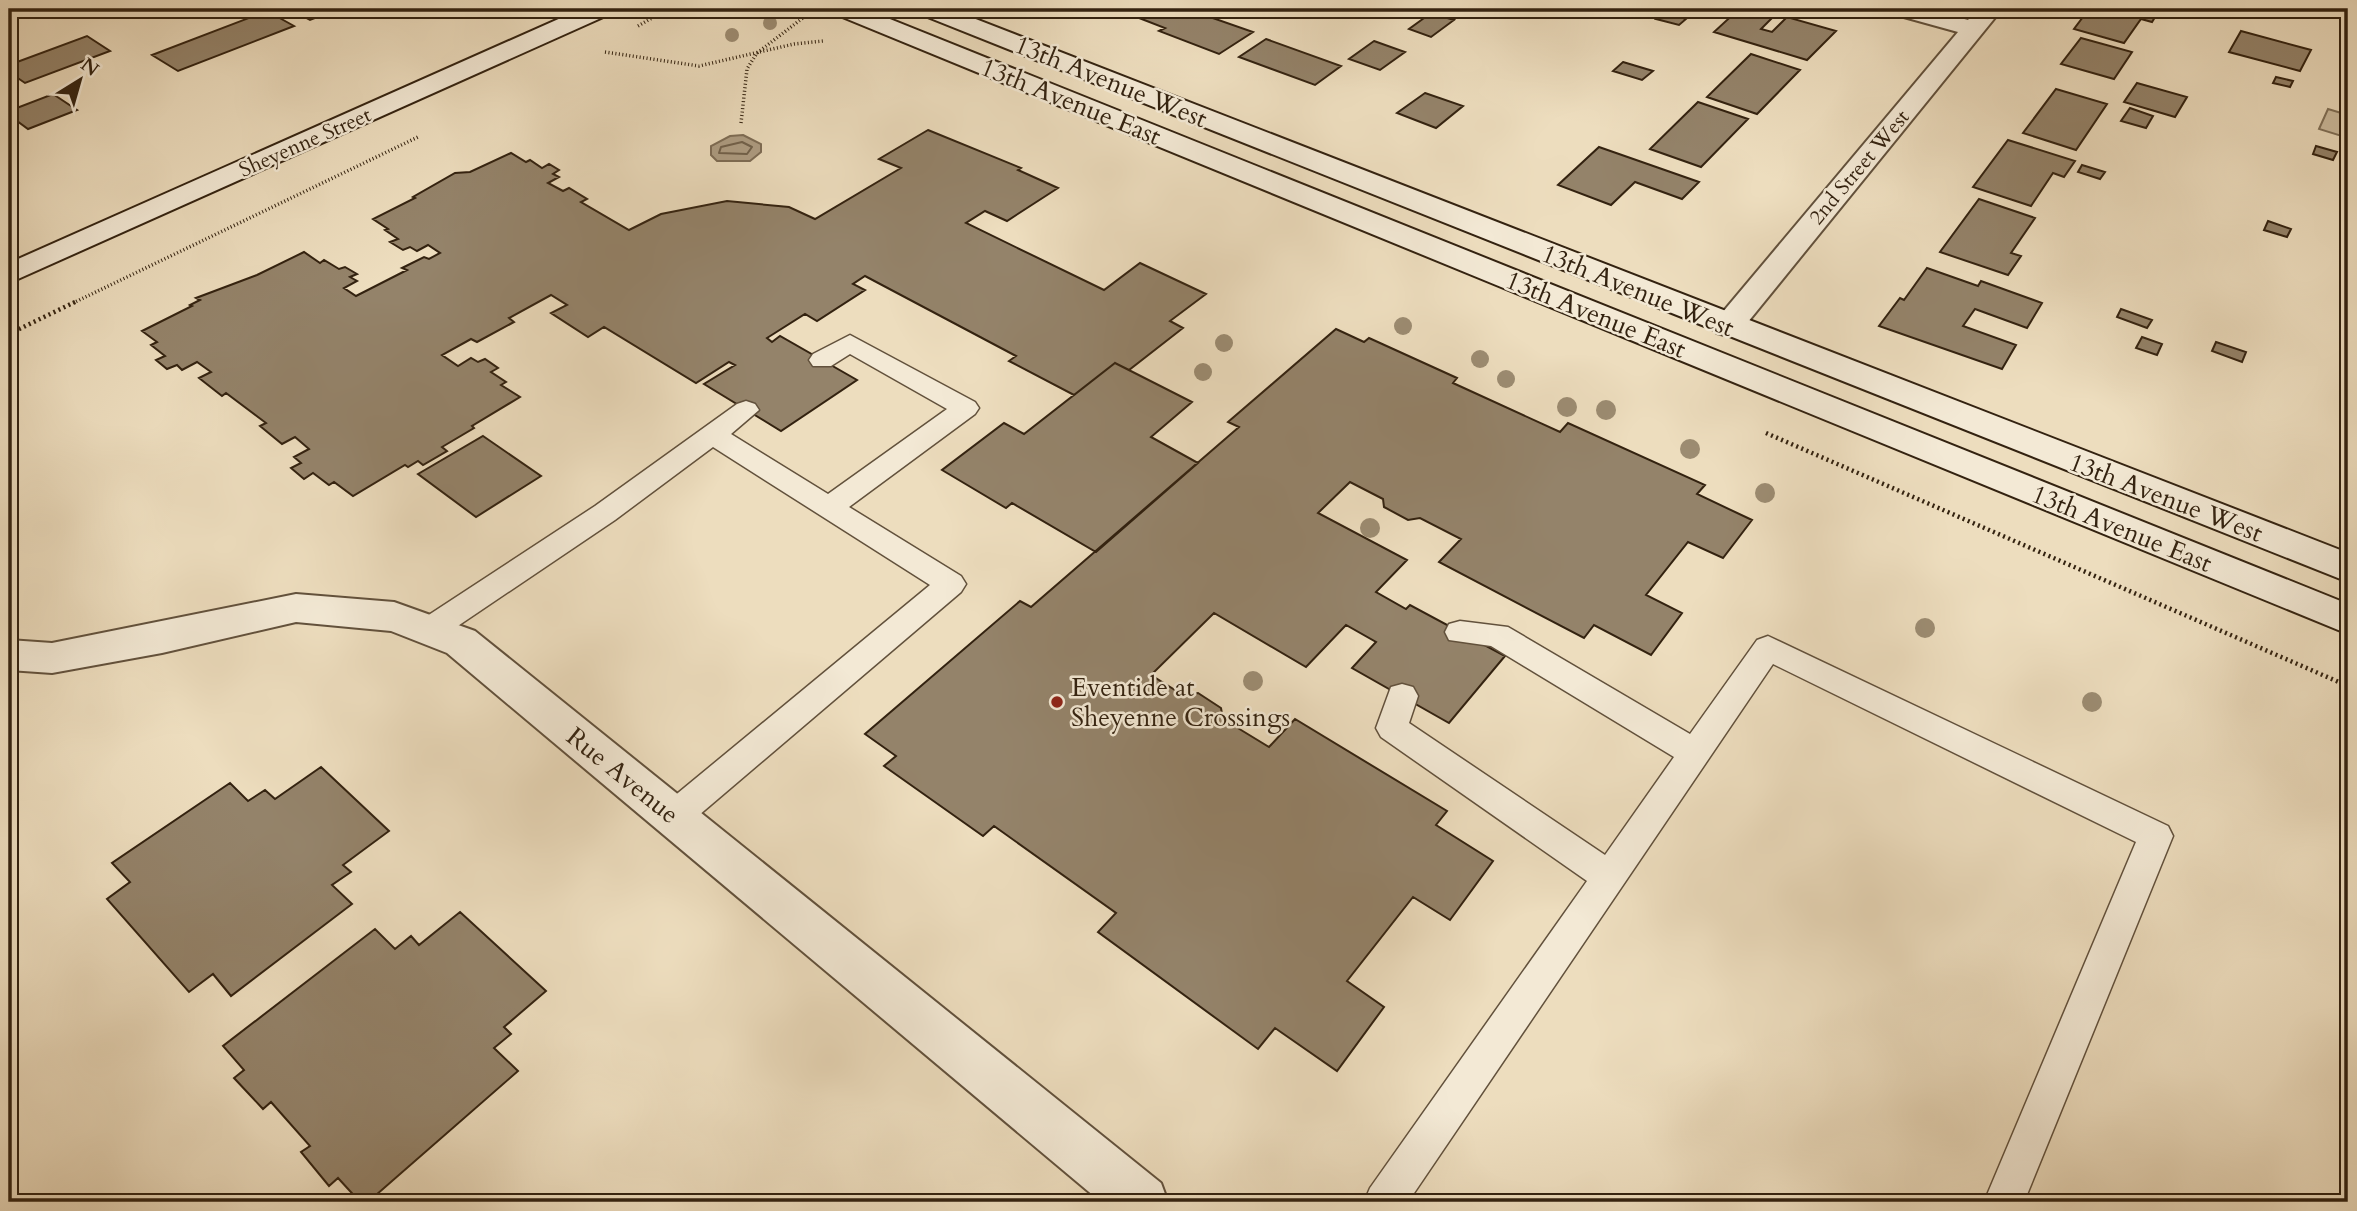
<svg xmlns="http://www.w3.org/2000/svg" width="2357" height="1211" font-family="Cardo,serif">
  <rect width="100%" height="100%" fill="#edddbe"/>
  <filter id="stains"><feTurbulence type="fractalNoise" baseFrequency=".00286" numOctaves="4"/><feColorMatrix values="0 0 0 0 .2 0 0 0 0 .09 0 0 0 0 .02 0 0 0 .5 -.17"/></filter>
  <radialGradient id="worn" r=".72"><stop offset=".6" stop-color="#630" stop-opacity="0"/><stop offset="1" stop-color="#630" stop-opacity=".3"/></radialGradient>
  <path fill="#cdbda0" stroke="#807058" stroke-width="2" d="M 2328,109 L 2348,115 L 2348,138 L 2319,129 Z"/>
  <path fill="#ae9d83" stroke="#7d6c55" stroke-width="2" d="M 743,135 L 761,144 L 761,152 L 750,161 L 717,161 L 711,155 L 711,146 L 730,136 Z"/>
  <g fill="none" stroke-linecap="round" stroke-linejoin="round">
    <path stroke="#70604a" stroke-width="2" d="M 742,142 L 752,147 L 747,154 L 719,153 L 721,147 Z"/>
  </g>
  <path fill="#94836a" stroke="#332210" stroke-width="2" d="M 290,9 L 338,9 L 310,20 Z
    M 1147,9 L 1187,9 L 1253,32 L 1219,54 L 1159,31 L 1165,28 L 1134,16 Z
    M 1739,9 L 1772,18 L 1761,29 L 1772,32 L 1787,17 L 1836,31 L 1807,60 L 1714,32 Z
    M 2089,9 L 2160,9 L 2152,22 L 2141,19 L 2124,43 L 2074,29 Z
    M 267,11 L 294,26 L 178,71 L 152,55 Z
    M 1665,12 L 1686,19 L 1679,25 L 1656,19 Z
    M 1431,13 L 1454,20 L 1431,37 L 1409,29 Z
    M 2241,31 L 2311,50 L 2300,71 L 2229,52 Z
    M 87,36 L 110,51 L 25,83 L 9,72 L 9,65 Z
    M 2081,38 L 2132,52 L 2114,79 L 2061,64 Z
    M 1266,39 L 1341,66 L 1315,85 L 1239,57 Z
    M 1374,41 L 1405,52 L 1380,70 L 1349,59 Z
    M 1751,54 L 1800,70 L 1757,114 L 1707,97 Z
    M 1623,62 L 1653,71 L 1642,80 L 1613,71 Z
    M 2276,77 L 2293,81 L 2290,87 L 2273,83 Z
    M 2137,83 L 2187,97 L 2175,117 L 2124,102 Z
    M 2056,89 L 2107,104 L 2076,150 L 2023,133 Z
    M 1425,93 L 1463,106 L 1436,128 L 1397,113 Z
    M 53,94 L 77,110 L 28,129 L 9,115 L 9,111 Z
    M 1698,102 L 1748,119 L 1701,167 L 1650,149 Z
    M 2130,108 L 2153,116 L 2146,128 L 2121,121 Z
    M 928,130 L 1021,168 L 1018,170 L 1058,188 L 1007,221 L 985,211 L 966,223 L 1104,290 L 1140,263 L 1206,294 L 1170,321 L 1183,328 L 1129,370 L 1115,363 L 1074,395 L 1009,361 L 1016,356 L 865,276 L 853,284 L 865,290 L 817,321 L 805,314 L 767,338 L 772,342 L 780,336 L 857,380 L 781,431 L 704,384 L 735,365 L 729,362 L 696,383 L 604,327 L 588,337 L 551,313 L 567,305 L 551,295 L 509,318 L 514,322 L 477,342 L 471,339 L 442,355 L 458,366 L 471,358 L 478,362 L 485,359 L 498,368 L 491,372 L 506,382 L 501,385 L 520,397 L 472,426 L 474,428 L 442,447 L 447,451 L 423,465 L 418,461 L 408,467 L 405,465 L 353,496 L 334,482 L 329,485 L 313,473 L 304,479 L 291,468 L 301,463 L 294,457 L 309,449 L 295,437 L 282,444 L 260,426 L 266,423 L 226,393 L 222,396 L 199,378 L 211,372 L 197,362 L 182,370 L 177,365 L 167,369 L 156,360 L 165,356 L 151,345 L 157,342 L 142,331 L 192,306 L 190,305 L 200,300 L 196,298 L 257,275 L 304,252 L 320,263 L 324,260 L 339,269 L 345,267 L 357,274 L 350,277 L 357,281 L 344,288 L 356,296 L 407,270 L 402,268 L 424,257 L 429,259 L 440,253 L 428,245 L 417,251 L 410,247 L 403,250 L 390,242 L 398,239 L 385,230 L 388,229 L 373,219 L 415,198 L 413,197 L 455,173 L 470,172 L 511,153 L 526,162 L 530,160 L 542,168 L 549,164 L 559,170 L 553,174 L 559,177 L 548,183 L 563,191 L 569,188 L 587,199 L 581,202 L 629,230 L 661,214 L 727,201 L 789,207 L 815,219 L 901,168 L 879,159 Z
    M 2008,140 L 2075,161 L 2064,177 L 2053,173 L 2031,206 L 1973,187 Z
    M 2316,146 L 2337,152 L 2333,160 L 2313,154 Z
    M 1599,147 L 1699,182 L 1682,199 L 1635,182 L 1611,205 L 1558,185 Z
    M 2082,165 L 2105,172 L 2100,179 L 2078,172 Z
    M 1979,199 L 2035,218 L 2011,253 L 2021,256 L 2008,275 L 1940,252 Z
    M 2268,221 L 2291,229 L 2287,237 L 2264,230 Z
    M 1927,268 L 1978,286 L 1981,281 L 2042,303 L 2027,328 L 1975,309 L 1963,326 L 2016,345 L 2002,369 L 1879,326 L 1900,298 L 1904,300 Z
    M 2121,309 L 2152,320 L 2147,328 L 2117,317 Z
    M 1336,329 L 1364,342 L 1369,338 L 1457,378 L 1453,383 L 1560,432 L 1568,423 L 1705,485 L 1697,494 L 1752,520 L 1723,558 L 1688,542 L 1646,595 L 1682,613 L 1651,655 L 1594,625 L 1584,638 L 1439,562 L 1461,539 L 1420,518 L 1408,520 L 1384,507 L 1383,499 L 1350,482 L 1318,513 L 1407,560 L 1376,592 L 1406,609 L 1410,605 L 1505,656 L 1449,723 L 1352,668 L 1376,642 L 1346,625 L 1306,667 L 1214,613 L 1151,675 L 1183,695 L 1198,693 L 1221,708 L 1223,719 L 1269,747 L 1295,719 L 1447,811 L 1436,825 L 1493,861 L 1450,920 L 1413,897 L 1347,981 L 1384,1007 L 1337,1071 L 1275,1028 L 1258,1049 L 1098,932 L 1116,913 L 994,826 L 983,836 L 884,766 L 896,756 L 865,734 L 1020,601 L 1031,607 L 1239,427 L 1228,422 Z
    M 2142,337 L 2162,344 L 2157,355 L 2136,348 Z
    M 2216,342 L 2246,352 L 2242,362 L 2212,351 Z
    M 1115,363 L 1192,402 L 1151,437 L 1198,463 L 1096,552 L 1012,503 L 1006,508 L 942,470 L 1004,423 L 1024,434 Z
    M 483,436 L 541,476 L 476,517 L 418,474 Z
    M 321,767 L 389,831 L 343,865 L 351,872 L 332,885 L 352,904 L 231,996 L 213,974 L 189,992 L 107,899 L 130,882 L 112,863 L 230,783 L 248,801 L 265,790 L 275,799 Z
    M 460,912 L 546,991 L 504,1027 L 511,1034 L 494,1048 L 518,1071 L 368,1202 L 360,1202 L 338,1178 L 329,1186 L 301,1152 L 310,1146 L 271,1102 L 263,1109 L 234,1078 L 244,1070 L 223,1046 L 375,929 L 395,949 L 411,936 L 419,945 Z"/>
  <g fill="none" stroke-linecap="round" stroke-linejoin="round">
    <defs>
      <path id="service" d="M 850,335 L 975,402 L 979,408 L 975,414 L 849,507 L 961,576 L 966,584 L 961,592 L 685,827 L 673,831 L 661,827 L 656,817 L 661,807 L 930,585 L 713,447 L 615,520 L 440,638 L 429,641 L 418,638 L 414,630 L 418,622 L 595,506 L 737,404 L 746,401 L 755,404 L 759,410 L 731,434 L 828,494 L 947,409 L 850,354 L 831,366 L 813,366 L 809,360 L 813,354 Z
        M 1460,621 L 1508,627 L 1690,734 L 1757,640 L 1768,636 L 2168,826 L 2173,836 L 2024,1202 L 1984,1202 L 2136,842 L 1773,664 L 1408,1202 L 1364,1202 L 1370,1188 L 1587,881 L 1381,737 L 1376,728 L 1391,687 L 1402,684 L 1413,687 L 1418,696 L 1409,723 L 1605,855 L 1674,757 L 1491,646 L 1449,640 L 1445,632 L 1449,624 Z"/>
      <path id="minor" d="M 1890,9 L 1928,9 L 1968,20 L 1977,9 L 2002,9 L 1739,333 L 1728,336 L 1717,333 L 1712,326 L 1717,319 L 1958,32 L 1893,14 Z
        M 296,594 L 394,602 L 475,631 L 1161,1183 L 1168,1202 L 1101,1202 L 447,653 L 391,631 L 296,622 L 162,653 L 52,673 L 9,670 L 9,640 L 52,643 Z"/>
      <path id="secondary" d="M 581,9 L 613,9 L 610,14 L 9,283 L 9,263 Z
        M 832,9 L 865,9 L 2348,604 L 2348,634 L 835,14 Z
        M 917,9 L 950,9 L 2348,553 L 2348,582 L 920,14 Z"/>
    </defs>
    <use href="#service" stroke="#62513c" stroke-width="3"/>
    <use href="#minor" stroke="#62513c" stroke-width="4"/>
    <use href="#secondary" stroke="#332210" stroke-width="4"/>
    <path stroke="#332210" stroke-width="3.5" stroke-dasharray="1 2.5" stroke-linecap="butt" d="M 790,9 L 804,16
      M 638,26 L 668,9
      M 605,52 L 699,66 L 794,44 L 823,41
      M 741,123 L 747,69 L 757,53 L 804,17
      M 73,303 L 418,137"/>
    <path stroke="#332210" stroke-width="4.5" stroke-dasharray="2 3.5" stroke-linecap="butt" d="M 9,334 L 77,301
      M 1766,433 L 2348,686"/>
    <use href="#service" fill="#f3e9d5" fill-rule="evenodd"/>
    <use href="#minor" fill="#f3e9d5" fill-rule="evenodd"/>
    <use href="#secondary" fill="#f3e9d5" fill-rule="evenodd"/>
  </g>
  <g fill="#9c8c72">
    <circle cx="770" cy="23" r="7"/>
    <circle cx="732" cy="35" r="7"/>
    <circle cx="1403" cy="326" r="9"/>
    <circle cx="1224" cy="343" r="9"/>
    <circle cx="1480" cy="359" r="9"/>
    <circle cx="1203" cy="372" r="9"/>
    <circle cx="1506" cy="379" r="9"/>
    <circle cx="1567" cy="407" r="10"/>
    <circle cx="1606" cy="410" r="10"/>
    <circle cx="1690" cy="449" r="10"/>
    <circle cx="1765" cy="493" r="10"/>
    <circle cx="1370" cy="528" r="10"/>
    <circle cx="1925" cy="628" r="10"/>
    <circle cx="1253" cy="681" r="10"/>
    <circle cx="2092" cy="702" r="10"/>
  </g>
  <circle fill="#8f2418" stroke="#f3e9d5" stroke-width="2.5" cx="1057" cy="702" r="7"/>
  <g text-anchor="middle" stroke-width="5" stroke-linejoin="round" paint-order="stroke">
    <g font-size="21" fill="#332210" stroke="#f3e9d5">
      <text transform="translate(305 142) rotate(-24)" y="7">Sheyenne Street</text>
      <text transform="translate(1859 167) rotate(-50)" y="7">2nd Street West</text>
    </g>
    <g font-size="26" fill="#332210" stroke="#f3e9d5">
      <text transform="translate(1111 81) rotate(22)" y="9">13th Avenue West</text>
      <text transform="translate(1071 101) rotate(22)" y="9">13th Avenue East</text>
      <text transform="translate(1638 290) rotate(22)" y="9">13th Avenue West</text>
      <text transform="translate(1596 314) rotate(22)" y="9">13th Avenue East</text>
      <text transform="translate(2166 497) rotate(21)" y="9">13th Avenue West</text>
      <text transform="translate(2122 528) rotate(22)" y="9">13th Avenue East</text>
      <text transform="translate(623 775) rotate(39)" y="9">Rue Avenue</text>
    </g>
    <g font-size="26" fill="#332210" stroke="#f3e9d5" text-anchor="start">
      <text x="1071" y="696">Eventide at<tspan x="1071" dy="30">Sheyenne Crossings</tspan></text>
    </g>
  </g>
  <rect width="2357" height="1211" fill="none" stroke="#edddbe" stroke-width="35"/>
  <rect x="10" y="10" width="2336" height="1190" fill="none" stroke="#332210" stroke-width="3.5"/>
  <rect x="18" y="18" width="2322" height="1176" fill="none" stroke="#332210" stroke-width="2"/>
  <g transform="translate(80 80) rotate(37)" stroke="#f3e9d5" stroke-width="5" paint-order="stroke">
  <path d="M0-5L12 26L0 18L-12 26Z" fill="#332210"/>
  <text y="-10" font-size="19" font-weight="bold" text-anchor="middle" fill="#332210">N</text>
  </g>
  <rect width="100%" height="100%" filter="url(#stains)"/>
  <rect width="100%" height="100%" fill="url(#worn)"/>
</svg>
